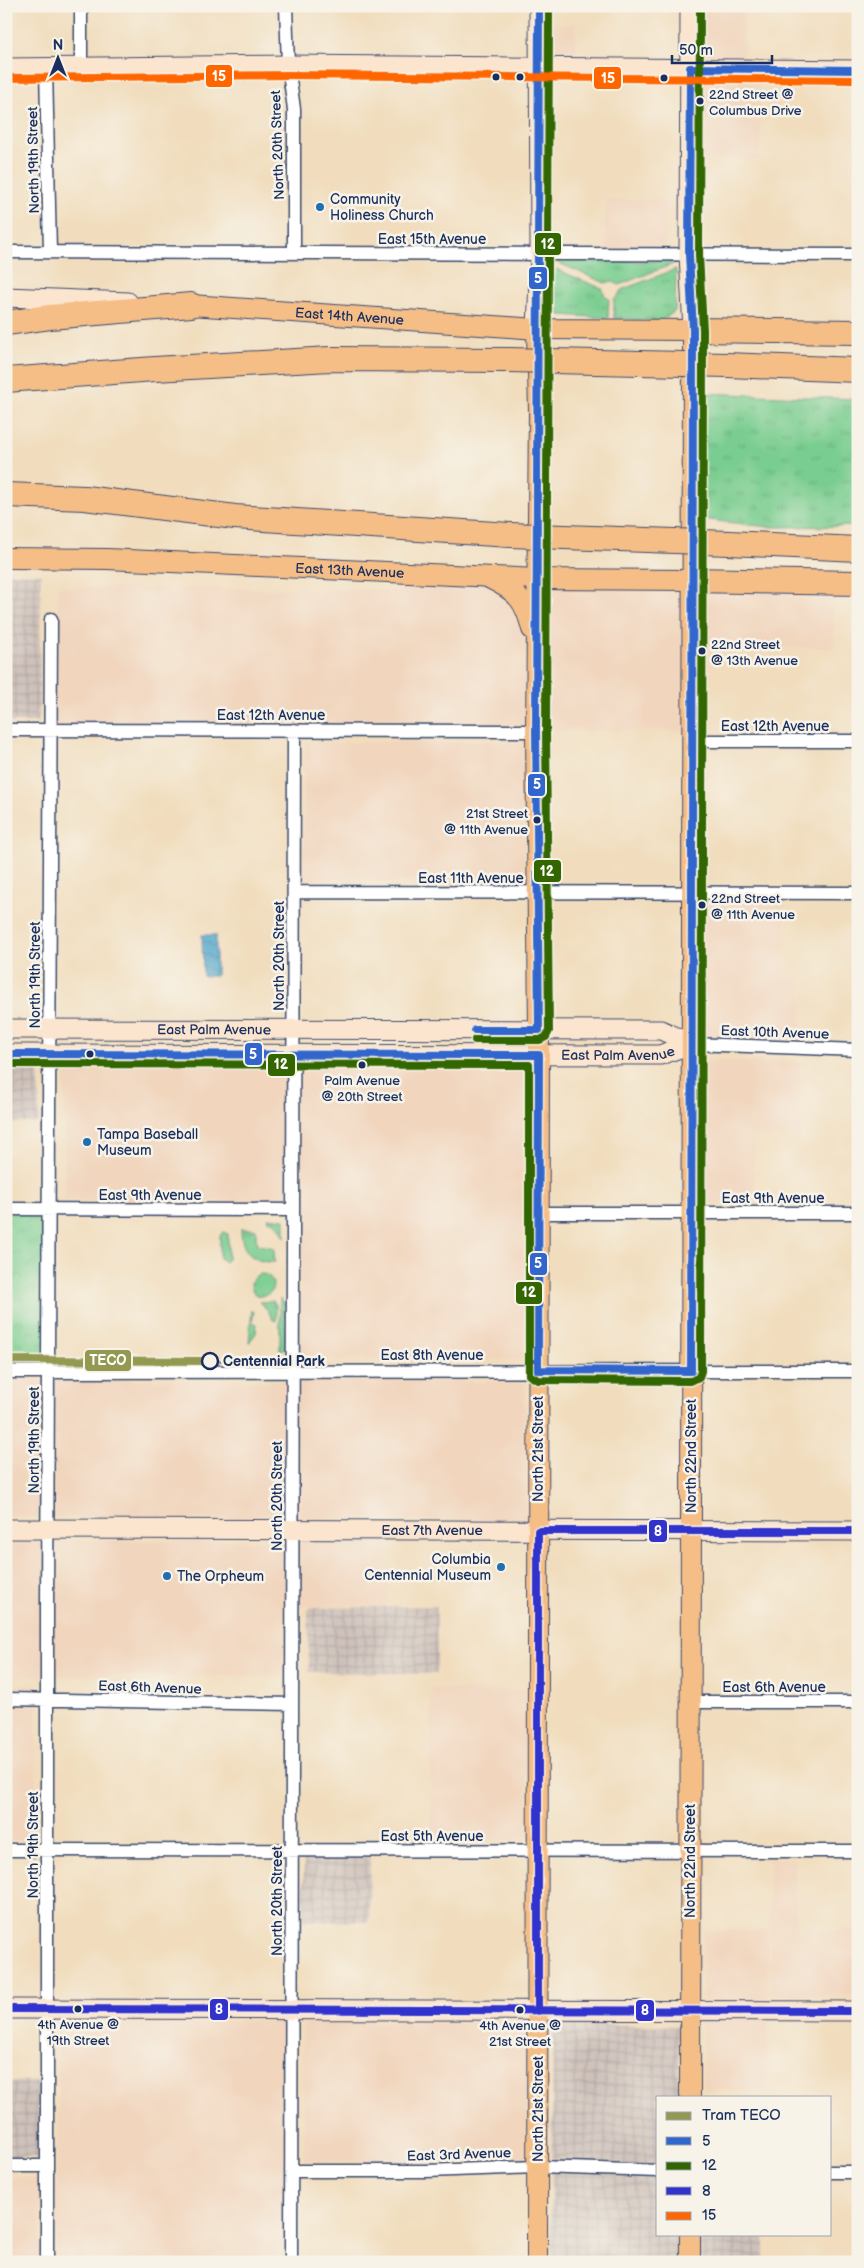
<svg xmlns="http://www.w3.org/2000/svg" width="864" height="2268" font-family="'Balsamiq Sans',sans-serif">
  <defs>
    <pattern id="industrial-grid" width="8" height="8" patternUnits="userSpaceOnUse" patternTransform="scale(1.25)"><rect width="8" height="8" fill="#cec1ba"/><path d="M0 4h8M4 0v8" fill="none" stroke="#b0a6a2"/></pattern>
    <pattern id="grass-tufts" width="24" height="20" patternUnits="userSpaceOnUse" patternTransform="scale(1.25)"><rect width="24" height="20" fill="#7acd90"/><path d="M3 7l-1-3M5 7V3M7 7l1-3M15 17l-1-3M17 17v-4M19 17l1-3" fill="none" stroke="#69b07f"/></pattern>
    <pattern id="park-crowns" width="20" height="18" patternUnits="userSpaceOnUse" patternTransform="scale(1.25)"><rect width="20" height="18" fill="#7acd90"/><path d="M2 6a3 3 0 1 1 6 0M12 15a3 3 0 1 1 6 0" fill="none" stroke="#69b07f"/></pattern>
    <pattern id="water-waves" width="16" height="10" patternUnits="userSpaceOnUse" patternTransform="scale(1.25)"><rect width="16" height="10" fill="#4ea4ca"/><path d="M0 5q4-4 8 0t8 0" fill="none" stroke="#4086a7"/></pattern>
  </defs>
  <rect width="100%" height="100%" fill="#f7f3e8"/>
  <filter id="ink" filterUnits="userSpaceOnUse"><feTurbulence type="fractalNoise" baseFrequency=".02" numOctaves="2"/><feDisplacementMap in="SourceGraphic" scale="10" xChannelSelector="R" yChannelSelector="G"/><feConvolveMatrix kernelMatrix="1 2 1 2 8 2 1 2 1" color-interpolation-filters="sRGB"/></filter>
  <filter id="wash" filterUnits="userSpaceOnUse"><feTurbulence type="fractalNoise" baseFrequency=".0096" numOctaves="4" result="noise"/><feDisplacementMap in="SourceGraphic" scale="20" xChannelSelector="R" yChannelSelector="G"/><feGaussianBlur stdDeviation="1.12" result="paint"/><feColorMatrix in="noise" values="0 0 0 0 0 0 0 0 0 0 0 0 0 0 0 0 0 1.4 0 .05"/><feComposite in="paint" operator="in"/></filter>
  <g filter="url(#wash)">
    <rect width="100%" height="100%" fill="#f1ddbd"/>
    <path fill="#f1d5bd" d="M 699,6 L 743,6 L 744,79 L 760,79 L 760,160 L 702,159 Z
      M 550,24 L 576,24 L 576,57 L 551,57 Z
      M 605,199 L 666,200 L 666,253 L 605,253 Z
      M 400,577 L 832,586 L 834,648 L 686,646 L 687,731 L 55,727 L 58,587 L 400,590 Z
      M 305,742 L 528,742 L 524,885 L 303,880 Z
      M 702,901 L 785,901 L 784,976 L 801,977 L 802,1041 L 708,1041 L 700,1026 Z
      M 65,1061 L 522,1064 L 523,1360 L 301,1359 L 301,1202 L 65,1200 Z
      M 704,1061 L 800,1061 L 801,1137 L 754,1137 L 753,1202 L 710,1203 L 702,1194 Z
      M 6,1380 L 526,1382 L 527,1520 L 6,1517 Z
      M 6,1541 L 389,1541 L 388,1606 L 283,1606 L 283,1676 L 6,1676 Z
      M 6,1685 L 37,1685 L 35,1841 L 6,1840 Z
      M 431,1689 L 526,1690 L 527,1839 L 431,1838 Z
      M 769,1858 L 795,1859 L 796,1931 L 858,1930 L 857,1995 L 770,1995 Z
      M 768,1930 L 768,2091 L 703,2090 L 703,1931 Z
      M 59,2020 L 289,2021 L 283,2262 L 56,2262 Z
      M 303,2022 L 528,2023 L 528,2162 L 304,2161 Z
      M 6,2177 L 41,2178 L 40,2262 L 6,2262 Z"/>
    <path fill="url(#industrial-grid)" d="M 6,573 L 41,574 L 39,722 L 6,722 Z
      M 6,1059 L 39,1059 L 39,1123 L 6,1123 Z
      M 437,1606 L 437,1674 L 309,1672 L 308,1608 Z
      M 304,1856 L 370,1857 L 369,1922 L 303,1921 Z
      M 553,2024 L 679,2026 L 680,2097 L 658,2097 L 658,2234 L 764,2234 L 764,2262 L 550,2262 Z
      M 6,2081 L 43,2082 L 43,2158 L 6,2157 Z"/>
    <path fill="url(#grass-tufts)" stroke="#4a7e77" d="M 554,261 L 673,261 L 673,264 L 619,285 L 613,281 L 605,283 Z
      M 553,268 L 603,289 L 604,295 L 609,299 L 608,318 L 560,315 L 553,303 Z
      M 676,269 L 675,311 L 661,321 L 614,318 L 614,299 L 618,296 L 621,290 Z
      M 703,393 L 858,399 L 858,526 L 769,527 L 701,519 Z
      M 268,1218 L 285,1219 L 285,1237 C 280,1230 280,1222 268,1220 Z
      M 241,1229 L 256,1229 L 256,1239 L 259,1245 L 274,1248 L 275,1262 C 252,1263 241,1251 241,1229 Z
      M 223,1232 L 228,1234 L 228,1259 L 225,1262 L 220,1258 L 220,1235 Z
      M251 1285a11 11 0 1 1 22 0a11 11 0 1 1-22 0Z
      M 280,1298 L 285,1303 L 285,1348 L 280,1351 Z
      M 274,1301 L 274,1304 L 276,1304 L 276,1321 L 273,1320 L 267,1309 L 259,1302 Z
      M 252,1310 L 254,1312 L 252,1322 L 257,1324 L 256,1333 L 249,1343 Z"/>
    <path fill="url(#park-crowns)" stroke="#4a7e77" d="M 6,1213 L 47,1213 L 46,1356 L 6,1356 Z"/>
    <path fill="url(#water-waves)" stroke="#346a94" d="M 202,935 L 216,935 L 216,976 L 203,976 Z"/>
  </g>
  <g filter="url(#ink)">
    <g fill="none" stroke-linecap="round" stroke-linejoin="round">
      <defs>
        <path id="street" d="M 81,6 L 81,68
          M 286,6 L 288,65 L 294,109 L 294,253
          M 46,68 L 50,252
          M 6,252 L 858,255
          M 6,730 L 536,731
          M 692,741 L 858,741
          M 294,892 L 858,893
          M 691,1044 L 858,1050
          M 6,1209 L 293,1210
          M 538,1213 L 858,1213
          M 6,1372 L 858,1371
          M 6,1699 L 292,1704
          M 690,1702 L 858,1702
          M 6,1850 L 858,1851
          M 6,2166 L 47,2166
          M 291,2171 L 426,2171 L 538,2167 L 658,2171
          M 830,2172 L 858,2172
          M 47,2262 L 47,1610 L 51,619
          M 291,2262 L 294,730"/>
        <g id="secondary">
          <path d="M 690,6 L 689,255 L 693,330"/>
          <path d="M 6,68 L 288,65 L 858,70"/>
          <path d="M 6,297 L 128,302"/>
          <path d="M 537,329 L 540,255 L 539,6"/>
          <path id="s1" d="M 6,1029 L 661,1030 L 691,1044"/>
          <path id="s2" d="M 6,1054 L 660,1055 L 691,1044"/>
          <path id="s3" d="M 6,1529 L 858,1531"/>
          <path d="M 6,2009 L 858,2011"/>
        </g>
        <g id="primary">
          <path id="s4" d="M 191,305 L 537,329 L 693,330 L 690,2097"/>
          <path d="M 537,329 L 539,412 L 536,731 L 539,1030 L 537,2262"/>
          <path id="s5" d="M 6,558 L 107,559 L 537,579 L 692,580"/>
          <path d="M 491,579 C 518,592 525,601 532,629"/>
          <path d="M 690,2262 L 690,2234"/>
        </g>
        <path id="highway" d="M 6,323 L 50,317 L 191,305
          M 693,330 L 858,332
          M 727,365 L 858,370
          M 6,380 L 155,369 L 330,359 L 509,360
          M 6,495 L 85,498 L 235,517 L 510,535
          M 729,543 L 858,549
          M 692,580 L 858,583"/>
      </defs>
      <use href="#street" stroke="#3b496c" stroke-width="15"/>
      <use href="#secondary" stroke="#3b496c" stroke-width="21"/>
      <use href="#primary" stroke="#3b496c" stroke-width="22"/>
      <use href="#highway" stroke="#3b496c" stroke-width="26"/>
      <use href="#street" stroke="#fff" stroke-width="12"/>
      <use href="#secondary" stroke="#fbe5cf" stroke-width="19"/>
      <use href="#primary" stroke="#f6be87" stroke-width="20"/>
      <use href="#highway" stroke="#f6be87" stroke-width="24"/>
      <path stroke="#1b2f5e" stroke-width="1" d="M 210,1361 L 242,1361"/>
      <defs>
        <path id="highway-bridge" d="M 509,360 L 727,365
          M 510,535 L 729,543"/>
      </defs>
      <use href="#highway-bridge" stroke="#3b496c" stroke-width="26" stroke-linecap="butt"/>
      <use href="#highway-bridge" stroke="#f6be87" stroke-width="24"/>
      <defs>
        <path id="bus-1" d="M 475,1030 L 539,1030 L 536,731 L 539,6
          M 6,1054 L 539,1055 L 538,1370 L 691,1371 L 693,330 L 689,255 L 690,68 L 858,70"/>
        <path id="bus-2" d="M 475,1040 L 540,1040 L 546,1037 L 549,1031 L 546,731 L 549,6
          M 6,1064 L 529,1065 L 529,1375 L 538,1380 L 691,1381 L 699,1377 L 701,1371 L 703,330 L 699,255 L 700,6"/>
        <path id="bus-3" d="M 6,2009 L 858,2011
          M 538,2011 L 538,1531 L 858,1531"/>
        <path id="bus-4" d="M 6,78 L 288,75 L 858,80"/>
      </defs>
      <use href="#bus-1" stroke="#f7f3e8" stroke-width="11"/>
      <use href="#bus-2" stroke="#f7f3e8" stroke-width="11"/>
      <use href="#bus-3" stroke="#f7f3e8" stroke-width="11"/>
      <use href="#bus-4" stroke="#f7f3e8" stroke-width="11"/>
      <use href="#bus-1" stroke="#36c" stroke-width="8"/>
      <use href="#bus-2" stroke="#360" stroke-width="8"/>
      <use href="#bus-3" stroke="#33c" stroke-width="8"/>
      <use href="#bus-4" stroke="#f60" stroke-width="8"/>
      <defs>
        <path id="tram-1" d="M 6,1360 L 210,1361"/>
      </defs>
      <use href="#tram-1" stroke="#f7f3e8" stroke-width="11"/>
      <use href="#tram-1" stroke="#939951" stroke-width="8"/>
    </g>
  </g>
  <g fill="#1b2f5e" stroke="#f7f3e8" stroke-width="2">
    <circle cx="496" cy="77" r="4.5"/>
    <circle cx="520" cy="77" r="4.5"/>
    <circle cx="664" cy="78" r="4.5"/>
    <circle cx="700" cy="101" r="4.5"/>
    <circle cx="702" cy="651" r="4.5"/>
    <circle cx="537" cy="820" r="4.5"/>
    <circle cx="702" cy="905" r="4.5"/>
    <circle cx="90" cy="1054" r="4.5"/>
    <circle cx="362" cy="1065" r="4.5"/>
    <circle cx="78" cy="2009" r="4.5"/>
    <circle cx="520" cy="2010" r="4.5"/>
  </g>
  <g fill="#1f6fb2" stroke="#f7f3e8" stroke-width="2">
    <circle cx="320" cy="207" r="5"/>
    <circle cx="87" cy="1142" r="5"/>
    <circle cx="501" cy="1567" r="5"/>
    <circle cx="167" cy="1576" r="5"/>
  </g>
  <circle fill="#f7f3e8" stroke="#1b2f5e" stroke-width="2.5" cx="210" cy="1361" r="8"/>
  <g text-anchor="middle" stroke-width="5" stroke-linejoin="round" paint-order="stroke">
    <g font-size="13" fill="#1b2f5e" stroke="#f7f3e8" text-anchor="start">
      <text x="709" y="99">22nd Street @<tspan x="709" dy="16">Columbus Drive</tspan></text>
      <text x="711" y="649">22nd Street<tspan x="711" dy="16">@ 13th Avenue</tspan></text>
      <text x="528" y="818" text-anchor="end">21st Street<tspan x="528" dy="16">@ 11th Avenue</tspan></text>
      <text x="711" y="903">22nd Street<tspan x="711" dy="16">@ 11th Avenue</tspan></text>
      <text x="362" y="1085" text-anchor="middle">Palm Avenue<tspan x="362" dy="16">@ 20th Street</tspan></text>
      <text x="78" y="2029" text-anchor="middle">4th Avenue @<tspan x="78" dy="16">19th Street</tspan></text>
      <text x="520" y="2030" text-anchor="middle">4th Avenue @<tspan x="520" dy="16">21st Street</tspan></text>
    </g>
    <g font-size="14" fill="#1b2f5e" stroke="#f7f3e8">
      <text transform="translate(277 145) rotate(-92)" y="5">North 20th Street</text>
      <text transform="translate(33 160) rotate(-91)" y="5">North 19th Street</text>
      <text x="432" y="244">East 15th Avenue</text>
      <text dy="5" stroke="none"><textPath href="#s4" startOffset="159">East 14th Avenue</textPath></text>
      <text dy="5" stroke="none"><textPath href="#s5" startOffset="344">East 13th Avenue</textPath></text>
      <text x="271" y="720">East 12th Avenue</text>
      <text x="775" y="731">East 12th Avenue</text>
      <text x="471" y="883">East 11th Avenue</text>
      <text transform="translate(279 956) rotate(-90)" y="5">North 20th Street</text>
      <text transform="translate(35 975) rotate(-90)" y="5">North 19th Street</text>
      <text dy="5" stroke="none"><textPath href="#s1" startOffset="208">East Palm Avenue</textPath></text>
      <text transform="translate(775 1032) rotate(2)" y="5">East 10th Avenue</text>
      <text dy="5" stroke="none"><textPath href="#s2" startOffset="612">East Palm Avenue</textPath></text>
      <text x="150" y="1200">East 9th Avenue</text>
      <text x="773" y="1203">East 9th Avenue</text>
      <text x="432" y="1360">East 8th Avenue</text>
      <text transform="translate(34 1440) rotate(-90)" y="5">North 19th Street</text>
      <text transform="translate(538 1449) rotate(-90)" y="5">North 21st Street</text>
      <text transform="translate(691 1456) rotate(-90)" y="5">North 22nd Street</text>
      <text transform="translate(277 1496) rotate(-90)" y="5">North 20th Street</text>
      <text dy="5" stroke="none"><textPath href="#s3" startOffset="426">East 7th Avenue</textPath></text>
      <text transform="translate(150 1687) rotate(2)" y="5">East 6th Avenue</text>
      <text x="774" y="1692">East 6th Avenue</text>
      <text x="432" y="1841">East 5th Avenue</text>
      <text transform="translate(33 1845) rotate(-90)" y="5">North 19th Street</text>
      <text transform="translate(690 1861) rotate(-90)" y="5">North 22nd Street</text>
      <text transform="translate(277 1901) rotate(-90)" y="5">North 20th Street</text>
      <text transform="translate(538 2109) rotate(-90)" y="5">North 21st Street</text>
      <text transform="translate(459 2154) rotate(-2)" y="5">East 3rd Avenue</text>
    </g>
    <g font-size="14" fill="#1b2f5e" stroke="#f7f3e8" text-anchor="start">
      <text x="330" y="204">Community<tspan x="330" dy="16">Holiness Church</tspan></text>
      <text x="97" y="1139">Tampa Baseball<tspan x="97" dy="16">Museum</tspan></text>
      <text x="491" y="1564" text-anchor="end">Columbia<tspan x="491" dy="16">Centennial Museum</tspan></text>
      <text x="177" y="1581">The Orpheum</text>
    </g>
    <g font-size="14" font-weight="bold" fill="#1b2f5e" stroke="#f7f3e8" text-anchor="start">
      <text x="223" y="1366">Centennial Park</text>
    </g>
  </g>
  <g stroke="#f7f3e8" stroke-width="2">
    <rect x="205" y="64" width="28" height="24" rx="5" fill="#f60"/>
    <rect x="593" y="66" width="29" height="24" rx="5" fill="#f60"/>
    <rect x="534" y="232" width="28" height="24" rx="5" fill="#360"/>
    <rect x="528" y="266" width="20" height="24" rx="5" fill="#36c"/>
    <rect x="527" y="773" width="19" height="24" rx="5" fill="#36c"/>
    <rect x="533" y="859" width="29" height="24" rx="5" fill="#360"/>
    <rect x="244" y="1042" width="19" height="24" rx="5" fill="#36c"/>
    <rect x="267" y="1053" width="29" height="24" rx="5" fill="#360"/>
    <rect x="529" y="1252" width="19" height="24" rx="5" fill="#36c"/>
    <rect x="515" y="1281" width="28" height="24" rx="5" fill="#360"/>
    <rect x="84" y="1349" width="48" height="23" rx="5" fill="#939951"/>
    <rect x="648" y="1519" width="20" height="24" rx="5" fill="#33c"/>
    <rect x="209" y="1998" width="20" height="23" rx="5" fill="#33c"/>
    <rect x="635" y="1999" width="20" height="23" rx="5" fill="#33c"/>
  </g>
  <g font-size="14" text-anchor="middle" font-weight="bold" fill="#fff">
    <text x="219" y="81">15</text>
    <text x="608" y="83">15</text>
    <text x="548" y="249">12</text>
    <text x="538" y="283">5</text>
    <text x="537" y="789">5</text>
    <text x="547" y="876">12</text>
    <text x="253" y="1059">5</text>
    <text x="281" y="1069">12</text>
    <text x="538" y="1268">5</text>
    <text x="529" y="1297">12</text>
    <text x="108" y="1365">TECO</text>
    <text x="658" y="1536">8</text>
    <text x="219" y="2014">8</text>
    <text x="645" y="2015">8</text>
  </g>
  <rect width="864" height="2268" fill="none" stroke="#f7f3e8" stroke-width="25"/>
  <rect x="656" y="2096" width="175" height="140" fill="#f7f3e8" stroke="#9fa5b1"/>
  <rect x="666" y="2112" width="25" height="8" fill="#939951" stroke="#9fa5b1"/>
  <text x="702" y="2120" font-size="15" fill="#1b2f5e">Tram TECO</text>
  <rect x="666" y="2137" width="25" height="8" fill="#3366cc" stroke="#9fa5b1"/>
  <text x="702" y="2146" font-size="15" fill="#1b2f5e">5</text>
  <rect x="666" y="2162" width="25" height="8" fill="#336600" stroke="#9fa5b1"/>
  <text x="702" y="2170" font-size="15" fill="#1b2f5e">12</text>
  <rect x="666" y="2187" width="25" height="8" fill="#3333cc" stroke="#9fa5b1"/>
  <text x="702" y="2196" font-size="15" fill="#1b2f5e">8</text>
  <rect x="666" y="2212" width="25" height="8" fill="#ff6600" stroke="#9fa5b1"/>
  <text x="702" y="2220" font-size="15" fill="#1b2f5e">15</text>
  <g transform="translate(58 58)" stroke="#f7f3e8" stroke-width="4" paint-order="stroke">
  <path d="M0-4L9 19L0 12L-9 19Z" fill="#1b2f5e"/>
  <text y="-8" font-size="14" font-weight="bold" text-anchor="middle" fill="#1b2f5e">N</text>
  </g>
  <path d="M672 55v8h100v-8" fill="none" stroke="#1b2f5e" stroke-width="2.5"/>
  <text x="679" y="55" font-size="15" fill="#1b2f5e" stroke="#f7f3e8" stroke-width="4" paint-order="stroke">50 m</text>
</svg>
